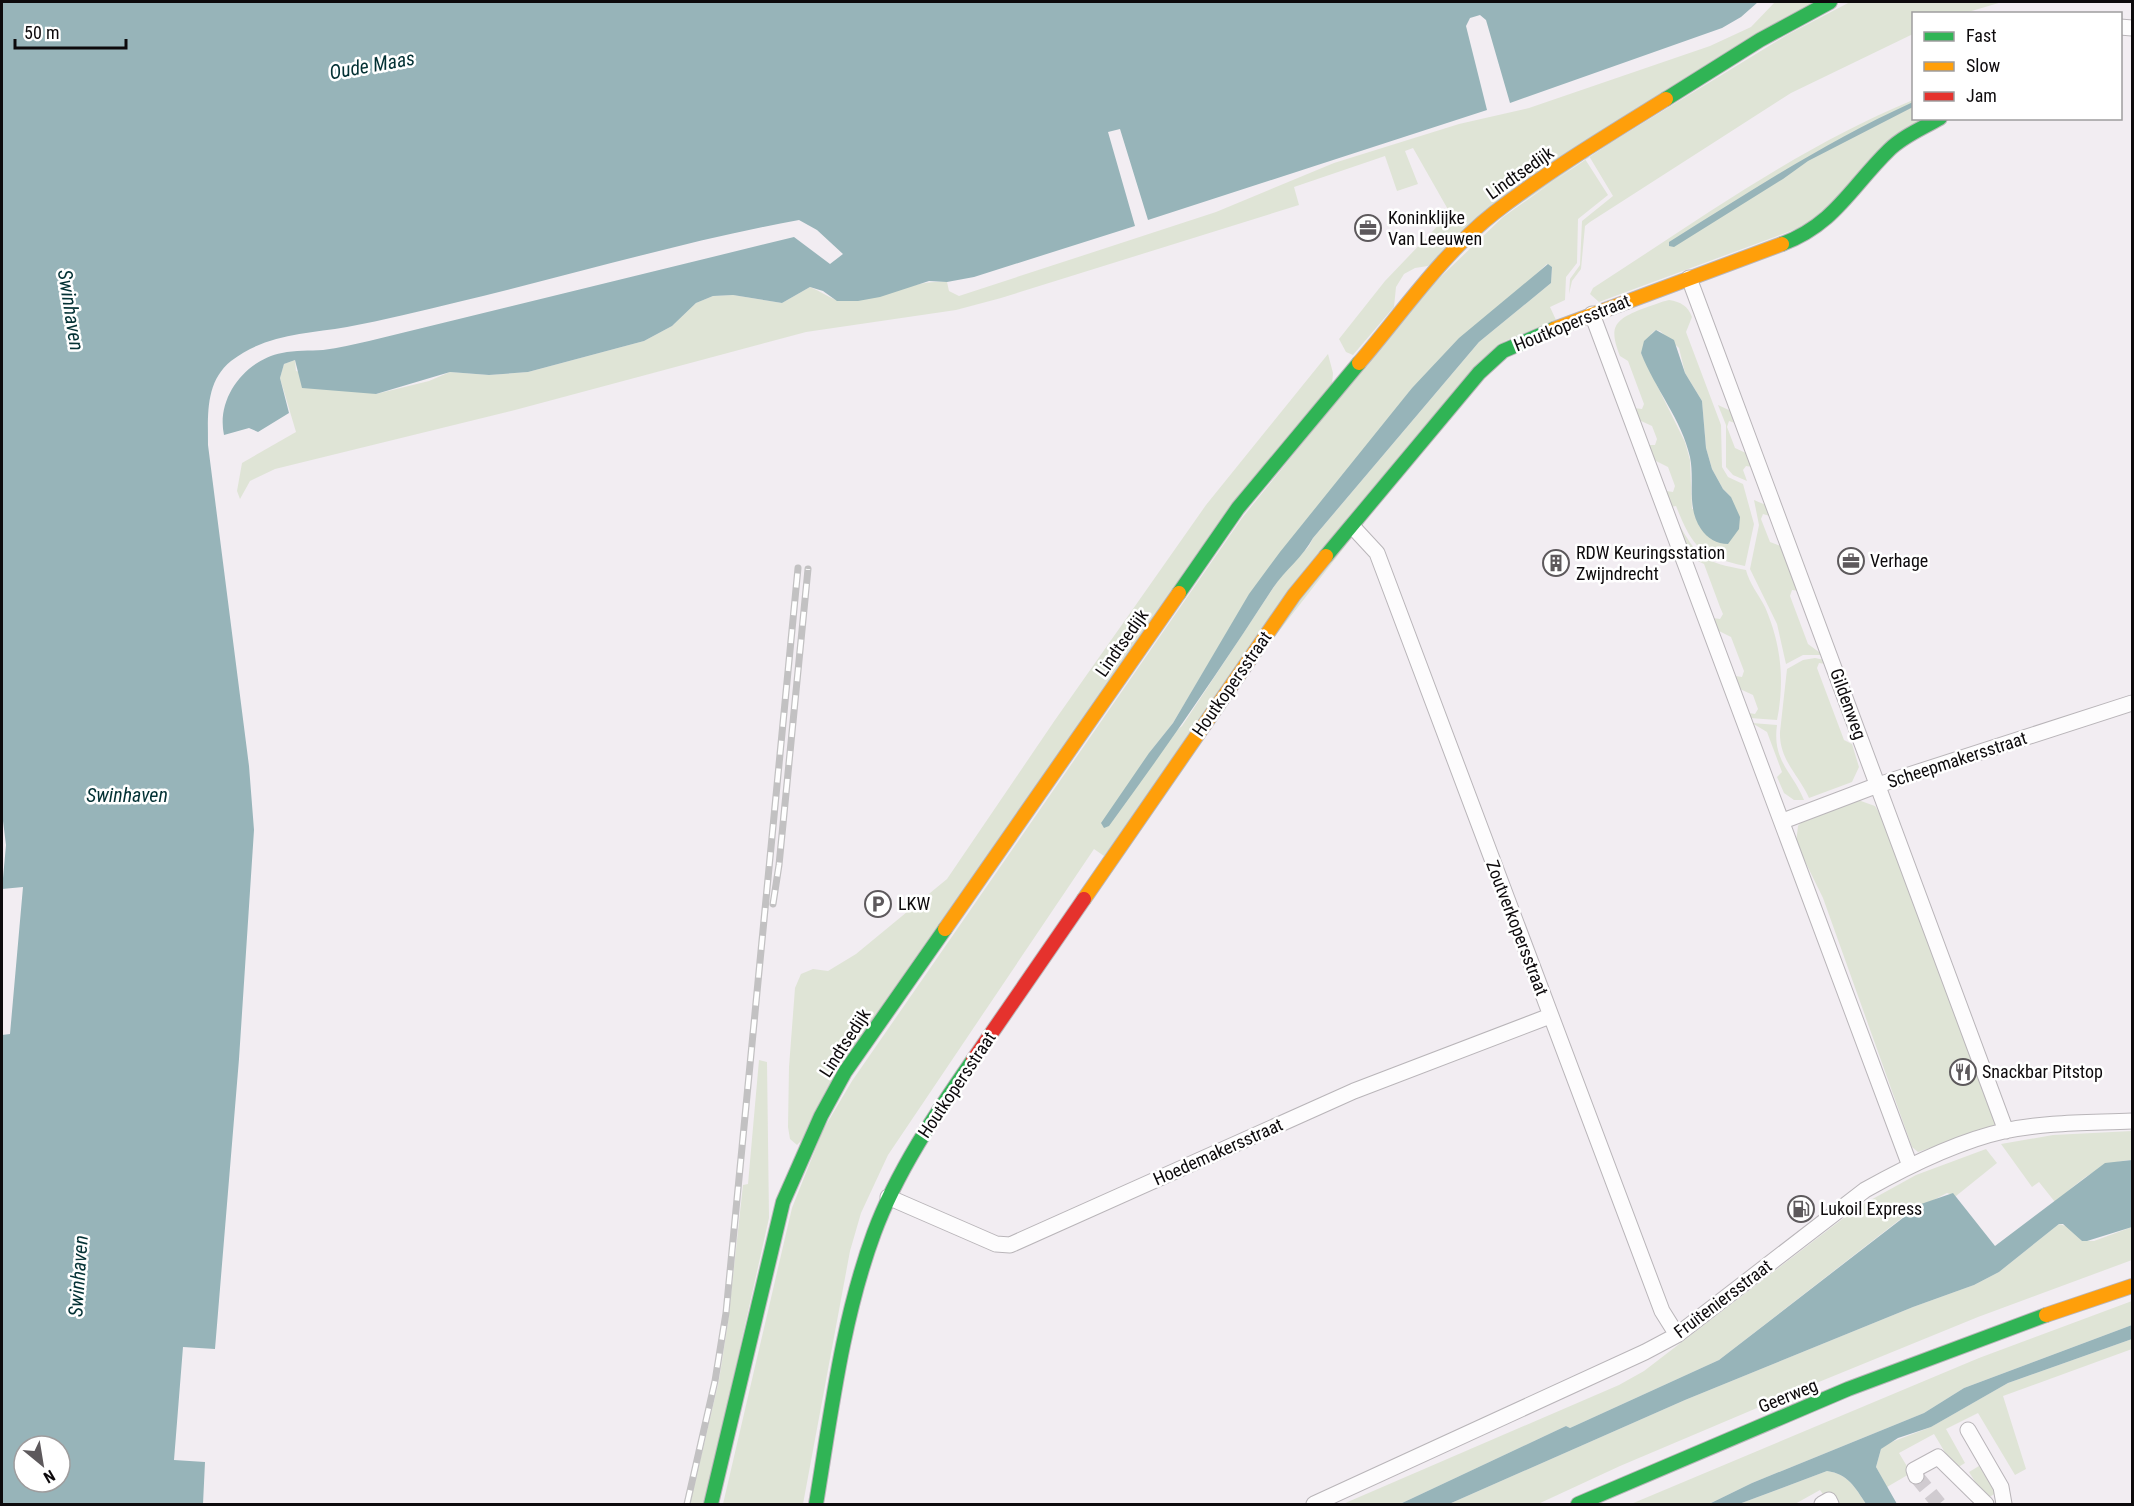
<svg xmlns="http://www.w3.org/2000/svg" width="2134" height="1506" font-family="'Roboto Condensed',sans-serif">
  <rect width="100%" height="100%" fill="#f2edf2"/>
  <path fill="#dfe4d6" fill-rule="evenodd" d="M 1775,2 L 1819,2 L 1428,266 L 1415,268 L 1404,274 L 1396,287 L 1394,307 L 1353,355 L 1346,352 L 1339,339 L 1385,281 L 1450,213 L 1413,148 L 1405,151 L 1418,184 L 1397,191 L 1385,156 L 1294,187 L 1299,205 L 1001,298 L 956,310 L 806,332 L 515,410 L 275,469 L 250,481 L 240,499 L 237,491 L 242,463 L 296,432 L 280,378 L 284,364 L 295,360 L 296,371 L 376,394 L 429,381 L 450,372 L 489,375 L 528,372 L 644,341 L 672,326 L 696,303 L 713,296 L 733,295 L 782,303 L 810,287 C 818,290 833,300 840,301 C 878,303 910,279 947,282 L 949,291 L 959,296 L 1216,212 L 1334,163 L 1459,124 L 1529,108 L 1710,46 L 1751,27 Z
    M 1850,2 L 2002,2 L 1965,13 L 1914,14 L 1913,34 L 1791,93 L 1590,222 L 1585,226 L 1581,269 L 1572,281 L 1569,294 L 1570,279 L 1580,265 L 1582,221 L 1613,196 L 1589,156 L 1787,35 Z
    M 1913,100 L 1914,118 L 1921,119 L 1843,195 L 1807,225 L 1599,302 L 1590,294 L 1593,288 C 1697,221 1799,147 1913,100 Z
    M 1585,159 L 1608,195 L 1578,219 L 1577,263 L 1566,277 L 1565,300 L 1550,307 L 1556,320 L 1505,341 L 1104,856 L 1094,849 L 888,1155 L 861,1213 L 850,1251 L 803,1504 L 723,1504 L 792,1208 L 823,1130 L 852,1081 L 1242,518 L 1425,292 L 1503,217 ZM 1547,264 L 1552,267 L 1551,283 L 1479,342 L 1313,538 L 1309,546 L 1281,576 L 1182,726 L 1149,753 L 1173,723 L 1228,631 L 1412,388 Z
    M 1669,300 C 1681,302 1688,306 1692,317 L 1686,332 L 1721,425 L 1722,467 L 1728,477 L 1743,484 L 1754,524 L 1745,566 C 1700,556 1693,548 1676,506 L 1671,507 L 1666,491 L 1673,492 L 1675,486 L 1668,467 L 1654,460 L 1648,445 L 1655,445 L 1657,439 L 1652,426 L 1639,420 L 1634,408 L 1642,409 L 1644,404 L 1628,361 L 1620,356 C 1609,328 1613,320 1642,309 C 1651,306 1660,302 1669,300 ZM 1656,330 L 1660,331 L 1679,348 L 1685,373 L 1702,401 L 1706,448 L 1712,469 L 1723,489 L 1731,497 L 1692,509 L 1690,460 L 1685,442 L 1641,353 L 1652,333 Z
    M 1328,354 L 1333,373 L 1332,385 L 805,1137 L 797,1145 L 790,1139 L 788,1127 L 789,1067 L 795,988 L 801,974 L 813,969 L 828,971 L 856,954 L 947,879 L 1055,720 L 1206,505 Z
    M 1718,405 L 1731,411 L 1735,423 L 1729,421 L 1727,427 L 1735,448 L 1748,454 L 1752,467 L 1746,466 L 1743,470 L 1747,481 L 1733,475 L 1726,467 L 1726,425 Z
    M 1754,500 L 1768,506 L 1770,516 L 1763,514 L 1761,519 L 1770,542 L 1783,547 L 1799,591 L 1792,590 L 1790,596 L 1808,644 L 1823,655 L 1803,655 L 1786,664 L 1777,624 L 1750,569 L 1759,525 Z
    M 1677,521 C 1698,558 1703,562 1746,570 C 1749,583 1759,595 1765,607 C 1781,644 1785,681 1777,720 L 1750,718 L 1749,713 L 1755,714 L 1758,709 L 1753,695 L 1740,689 L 1735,676 L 1742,677 L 1744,671 L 1731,637 L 1717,630 L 1713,618 L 1720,619 L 1723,614 L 1720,607 L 1704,564 L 1690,557 Z
    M 1815,658 L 1825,660 L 1826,664 L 1819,663 L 1817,668 L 1844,740 L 1852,744 L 1859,767 L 1852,782 L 1809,798 C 1799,775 1779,760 1780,732 L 1787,669 L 1803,660 Z
    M 1752,723 L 1777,725 C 1772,761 1792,771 1804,800 L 1794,800 L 1784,793 L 1777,777 L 1782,772 L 1767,732 Z
    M 1858,800 L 1875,806 L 1883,819 L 1999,1125 L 1918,1152 L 1912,1147 L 1823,898 L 1796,843 L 1798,826 L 1804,819 Z
    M 759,1060 L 767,1062 L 769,1218 L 705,1504 L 690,1504 L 719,1380 L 728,1322 L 743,1185 L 748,1184 Z
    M 2132,1131 L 2132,1160 C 2098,1162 2081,1181 2055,1202 L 2039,1182 L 2032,1187 L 2001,1144 L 2053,1135 Z
    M 1986,1149 L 1997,1163 L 1956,1196 L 1947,1193 L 1907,1214 L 1719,1360 L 1570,1428 L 1566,1426 L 1400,1504 L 1343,1504 L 1619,1385 L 1644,1371 L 1858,1207 L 1916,1175 Z
    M 2059,1224 L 2069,1227 L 2082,1241 L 2094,1241 L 2132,1227 L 2132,1260 L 1978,1317 L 1809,1386 L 1620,1466 L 1538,1504 L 1449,1504 L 1685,1400 L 1913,1307 L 1974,1285 L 1999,1272 Z
    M 2132,1301 L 2132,1325 L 1964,1388 L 1924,1413 L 1752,1483 L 1709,1504 L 1631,1504 L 1979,1358 Z
    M 2132,1339 L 2132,1349 L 2003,1396 L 2026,1469 L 2015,1475 L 1978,1413 L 1946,1429 L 1965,1463 L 1955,1469 L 1934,1434 L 1899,1453 L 1911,1473 L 1887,1487 L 1876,1467 L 1881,1449 L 1889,1443 L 1931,1427 L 2008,1383 Z
    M 1979,1466 L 1996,1493 L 1986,1499 L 1969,1472 Z
    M 1827,1471 C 1848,1474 1855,1487 1866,1504 L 1830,1504 L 1820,1490 L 1795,1504 L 1739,1504 Z"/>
  <path fill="#97b4b9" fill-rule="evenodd" d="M 2,2 L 1758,2 L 1741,17 L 1722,28 L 1510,103 L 1486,20 L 1480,15 L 1470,18 L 1466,26 L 1487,110 L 1148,220 L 1120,129 L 1108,132 L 1135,226 L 974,277 L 947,282 L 929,281 L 880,297 L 858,301 L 837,301 L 823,291 L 810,287 L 782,303 L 733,295 L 713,296 L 696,303 L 672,326 L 644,341 L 528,372 L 489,375 L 450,372 L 376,394 L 302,388 L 295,360 L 284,364 L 280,378 L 289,413 L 258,432 L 249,428 L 224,435 C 216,398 245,360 282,353 C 295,350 310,351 323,350 C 339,348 354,344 369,341 L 794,237 L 830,264 L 843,254 L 817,230 L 799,220 C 684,241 572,275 458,302 C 421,311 384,320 347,327 C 306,334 266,334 231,361 C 205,382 208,415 208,445 L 249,766 L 254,830 L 239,1059 L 215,1349 L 183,1347 L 174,1460 L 205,1462 L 203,1504 L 2,1504 L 2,1035 L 10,1034 L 23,887 L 2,889 L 6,845 L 2,813 ZM 24,1446 L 60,1446 L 60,1482 L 24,1482 Z
    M 1913,102 L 1913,107 L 1808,161 L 1783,179 L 1674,247 L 1669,246 L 1669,242 C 1749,192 1827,141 1913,102 Z
    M 1548,264 L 1552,267 L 1551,283 L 1479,342 L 1313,538 C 1303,557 1285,570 1273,588 C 1221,669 1166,748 1109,826 L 1104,828 L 1101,823 L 1149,753 L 1173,723 L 1249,594 L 1280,552 L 1412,388 L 1459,338 Z
    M 1656,330 L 1674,340 L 1685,373 L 1702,401 L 1706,448 L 1712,469 L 1723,489 L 1731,497 L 1740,517 L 1739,529 L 1728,544 C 1717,544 1707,538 1701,529 C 1686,507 1695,481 1690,457 C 1682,420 1655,389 1641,353 L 1644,341 Z
    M 2132,1160 L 2132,1227 L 2087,1241 L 2082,1241 L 2063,1224 L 2059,1224 L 1999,1272 L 1974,1285 L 1913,1307 L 1685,1400 L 1449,1504 L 1400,1504 L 1566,1426 L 1570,1428 L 1719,1360 L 1921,1204 L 1953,1193 L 1995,1246 L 2105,1163 Z
    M 2132,1325 L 2132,1339 L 2008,1383 L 1931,1427 L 1898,1438 L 1881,1449 L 1876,1467 L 1897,1504 L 1866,1504 C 1855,1487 1848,1474 1827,1471 L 1739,1504 L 1709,1504 L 1752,1483 L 1924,1413 L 1964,1388 Z"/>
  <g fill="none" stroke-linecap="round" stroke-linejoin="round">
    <path stroke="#d0cbd0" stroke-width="15" stroke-dasharray="15 8" stroke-linecap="butt" d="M 1916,1476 L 1939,1504"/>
    <defs>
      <path id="street" d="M 2120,27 L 2132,28
        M 1689,278 L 2006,1131
        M 1592,314 L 1910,1166
        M 1352,526 L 1377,553 L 1662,1311 L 1677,1335
        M 1783,821 L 1878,785 L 2132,703
        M 888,1197 L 996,1244 L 1010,1245 L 1354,1091 L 1550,1016
        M 1968,1430 L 2001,1487 L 2004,1504
        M 1916,1476 L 1914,1470 L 1938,1457 L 1986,1504
        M 1314,1504 L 1645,1352 L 1677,1335 L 1865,1190 C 1906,1167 1959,1141 2004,1131 C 2046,1122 2090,1123 2132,1121
        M 1822,1504 L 1829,1500 L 1831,1504"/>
      <path id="fast" d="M 1666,99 L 1760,40 L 1830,2
        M 1782,244 C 1835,224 1851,187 1889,150 C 1903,136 1923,128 1940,118
        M 1326,556 L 1479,373 L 1503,351 L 1554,329
        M 1179,593 L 1238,508 L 1359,363
        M 711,1504 L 783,1202 L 821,1116 L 845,1072 L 945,929
        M 816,1504 C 831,1414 842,1320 874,1233 C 897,1171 935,1115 973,1060
        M 1578,1504 L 1848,1389 L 2046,1315"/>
      <path id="slow" d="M 1554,329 L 1782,244
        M 1359,363 C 1402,313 1442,254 1494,213 C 1548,171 1608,135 1666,99
        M 1084,899 L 1294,595 L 1326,556
        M 945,929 L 1179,593
        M 2046,1315 L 2132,1286"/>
      <path id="jam" d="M 973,1060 L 1084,899"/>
    </defs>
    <use href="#street" stroke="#b9b5b9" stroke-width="17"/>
    <use href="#fast" stroke="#b9b5b9" stroke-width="16"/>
    <use href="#slow" stroke="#b9b5b9" stroke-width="16"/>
    <use href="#jam" stroke="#b9b5b9" stroke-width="16"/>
    <use href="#street" stroke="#fdfcfd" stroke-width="15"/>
    <use href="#fast" stroke="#30b455" stroke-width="14"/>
    <use href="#slow" stroke="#ff9f0a" stroke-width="14"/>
    <use href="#jam" stroke="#e5322d" stroke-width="14"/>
    <defs>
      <path id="rail" d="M 773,904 L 779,865 L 808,569
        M 687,1504 L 715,1381 L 726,1313 L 798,568"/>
    </defs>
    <use href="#rail" stroke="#c2c1c2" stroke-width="7"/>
    <use href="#rail" stroke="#fff" stroke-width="4.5" stroke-dasharray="14" stroke-linecap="butt"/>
  </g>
  <defs>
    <symbol id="office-ring" viewBox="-11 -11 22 22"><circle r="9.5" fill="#fff" stroke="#5d595c" stroke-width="1.5"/><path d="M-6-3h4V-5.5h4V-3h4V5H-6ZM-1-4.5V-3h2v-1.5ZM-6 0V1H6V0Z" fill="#5d595c"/></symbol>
    <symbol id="building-ring" viewBox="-11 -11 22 22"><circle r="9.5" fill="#fff" stroke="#5d595c" stroke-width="1.5"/><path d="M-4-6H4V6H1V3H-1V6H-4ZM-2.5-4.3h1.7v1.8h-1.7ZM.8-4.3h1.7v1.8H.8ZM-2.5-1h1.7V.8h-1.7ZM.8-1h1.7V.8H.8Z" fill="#5d595c"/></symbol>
    <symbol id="parking-ring" viewBox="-11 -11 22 22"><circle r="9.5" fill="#fff" stroke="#5d595c" stroke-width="1.5"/><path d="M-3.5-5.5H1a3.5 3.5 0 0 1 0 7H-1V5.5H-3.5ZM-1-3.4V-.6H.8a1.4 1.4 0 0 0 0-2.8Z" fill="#5d595c"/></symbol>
    <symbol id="restaurant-ring" viewBox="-11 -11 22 22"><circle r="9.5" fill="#fff" stroke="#5d595c" stroke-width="1.5"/><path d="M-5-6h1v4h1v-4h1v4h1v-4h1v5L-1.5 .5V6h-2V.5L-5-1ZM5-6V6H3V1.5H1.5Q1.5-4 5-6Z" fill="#5d595c"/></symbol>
    <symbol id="fuel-ring" viewBox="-11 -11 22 22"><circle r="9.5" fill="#fff" stroke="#5d595c" stroke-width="1.5"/><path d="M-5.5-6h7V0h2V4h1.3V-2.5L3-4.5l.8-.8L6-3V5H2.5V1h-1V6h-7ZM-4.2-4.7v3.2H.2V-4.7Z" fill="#5d595c"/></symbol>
  </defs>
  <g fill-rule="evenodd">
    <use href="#office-ring" x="1353" y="213" width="30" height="30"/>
    <use href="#office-ring" x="1836" y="546" width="30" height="30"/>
    <use href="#building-ring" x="1541" y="548" width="30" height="30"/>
    <use href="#parking-ring" x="863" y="889" width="30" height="30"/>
    <use href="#restaurant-ring" x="1948" y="1057" width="30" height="30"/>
    <use href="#fuel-ring" x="1786" y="1194" width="30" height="30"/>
  </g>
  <g text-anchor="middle" stroke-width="5" stroke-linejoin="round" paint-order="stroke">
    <g font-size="18" fill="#0d0a0c" stroke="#fff">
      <text transform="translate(1520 173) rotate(-35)" y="6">Lindtsedijk</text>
      <text transform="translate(1572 323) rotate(-22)" y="6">Houtkopersstraat</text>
      <text transform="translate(1122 643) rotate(-55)" y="6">Lindtsedijk</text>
      <text transform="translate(1232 684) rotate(-55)" y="6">Houtkopersstraat</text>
      <text transform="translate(1848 704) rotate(70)" y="6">Gildenweg</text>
      <text transform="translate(1957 760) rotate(-18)" y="6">Scheepmakersstraat</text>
      <text transform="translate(1517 928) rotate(69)" y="6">Zoutverkopersstraat</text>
      <text transform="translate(845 1043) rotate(-57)" y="6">Lindtsedijk</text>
      <text transform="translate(957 1085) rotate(-56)" y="6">Houtkopersstraat</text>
      <text transform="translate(1218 1152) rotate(-24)" y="6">Hoedemakersstraat</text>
      <text transform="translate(1723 1299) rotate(-37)" y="6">Fruiteniersstraat</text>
      <text transform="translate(1788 1396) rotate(-22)" y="6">Geerweg</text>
    </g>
    <g font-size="18" fill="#0d0a0c" stroke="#fff" text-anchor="start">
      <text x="1388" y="224">Koninklijke<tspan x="1388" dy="21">Van Leeuwen</tspan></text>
      <text x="1576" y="559">RDW Keuringsstation<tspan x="1576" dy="21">Zwijndrecht</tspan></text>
      <text x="1870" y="567">Verhage</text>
      <text x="898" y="910">LKW</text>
      <text x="1982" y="1078">Snackbar Pitstop</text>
      <text x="1820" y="1215">Lukoil Express</text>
    </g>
    <g font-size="20" font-style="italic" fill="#033134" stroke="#fff">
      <text transform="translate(372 65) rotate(-10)" y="7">Oude Maas</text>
      <text transform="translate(71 310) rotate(81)" y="7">Swinhaven</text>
      <text x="127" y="802">Swinhaven</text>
      <text transform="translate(78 1276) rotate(-86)" y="7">Swinhaven</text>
    </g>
  </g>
  <rect width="2134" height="1506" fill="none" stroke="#0d0a0c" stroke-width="6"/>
  <rect x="1912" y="12" width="210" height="108" fill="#ffffff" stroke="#9e9d9e" stroke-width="1.5"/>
  <rect x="1924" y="32" width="30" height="9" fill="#30b455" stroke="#9e9d9e" stroke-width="1.5"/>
  <text x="1966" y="42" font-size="18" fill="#0d0a0c">Fast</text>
  <rect x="1924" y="62" width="30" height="9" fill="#ff9f0a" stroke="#9e9d9e" stroke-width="1.5"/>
  <text x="1966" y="72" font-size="18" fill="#0d0a0c">Slow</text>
  <rect x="1924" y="92" width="30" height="9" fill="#e5322d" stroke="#9e9d9e" stroke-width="1.5"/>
  <text x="1966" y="102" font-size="18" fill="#0d0a0c">Jam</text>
  <g transform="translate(42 1464) rotate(150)"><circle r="28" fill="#ffffff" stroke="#9e9d9e" stroke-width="1.5"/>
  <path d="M0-4.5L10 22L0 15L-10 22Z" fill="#5d595c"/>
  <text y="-9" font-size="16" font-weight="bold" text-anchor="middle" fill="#0d0a0c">N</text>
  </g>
  <path d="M15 39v9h111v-9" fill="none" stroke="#0d0a0c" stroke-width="3"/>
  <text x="24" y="39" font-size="18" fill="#0d0a0c" stroke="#ffffff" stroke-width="4.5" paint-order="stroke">50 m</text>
</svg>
